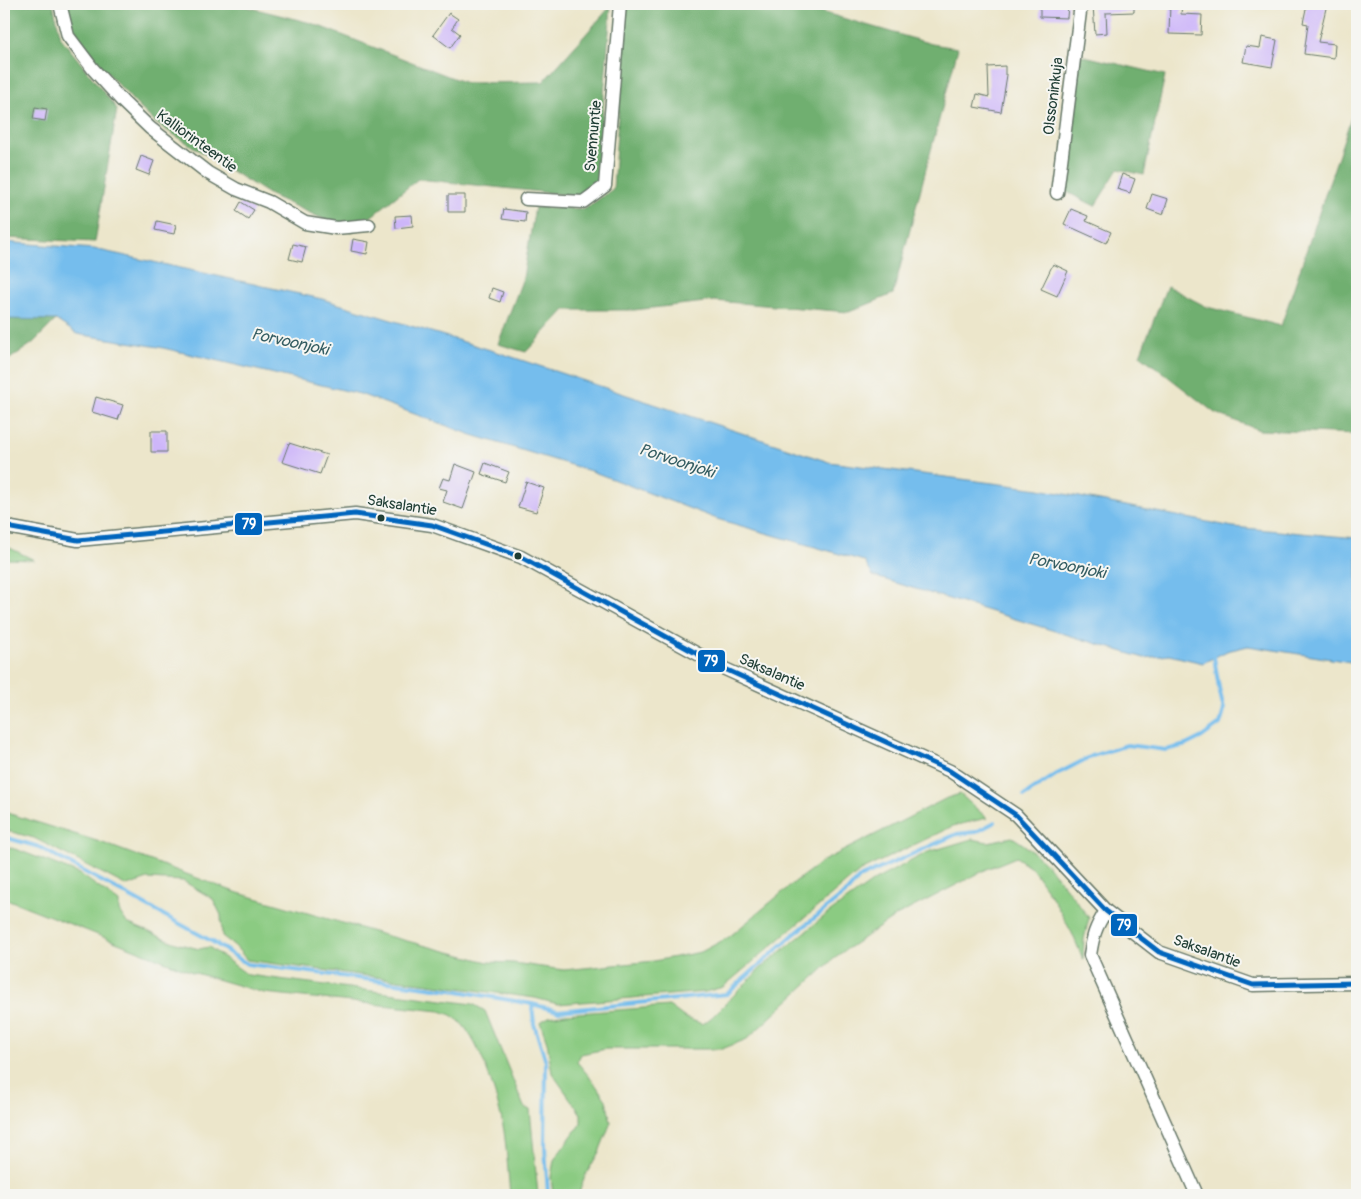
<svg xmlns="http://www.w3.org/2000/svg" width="1361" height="1199" font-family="Pangolin,sans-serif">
  <rect width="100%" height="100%" fill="#f6f6f2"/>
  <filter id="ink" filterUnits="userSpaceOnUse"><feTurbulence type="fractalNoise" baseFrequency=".02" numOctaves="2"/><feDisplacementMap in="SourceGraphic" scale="10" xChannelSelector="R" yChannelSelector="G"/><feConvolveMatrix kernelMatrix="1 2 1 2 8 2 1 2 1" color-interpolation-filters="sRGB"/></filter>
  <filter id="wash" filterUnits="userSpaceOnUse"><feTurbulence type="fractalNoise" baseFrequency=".0096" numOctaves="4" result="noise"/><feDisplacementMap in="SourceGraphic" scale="20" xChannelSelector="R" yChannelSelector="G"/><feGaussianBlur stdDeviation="1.12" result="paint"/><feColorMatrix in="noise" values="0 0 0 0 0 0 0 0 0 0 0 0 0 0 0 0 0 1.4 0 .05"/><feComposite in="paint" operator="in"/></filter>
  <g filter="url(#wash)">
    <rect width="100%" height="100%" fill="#ece6cb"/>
    <path fill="#8bcb82" stroke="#55845b" d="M 4,545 L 34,560 L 4,559 Z
      M 960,794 L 987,818 L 953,826 L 860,871 L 723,987 L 705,992 L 558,1004 L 535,998 L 247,960 L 235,946 L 222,936 L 221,915 L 213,899 L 183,881 L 148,879 L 127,886 L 34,838 L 4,830 L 4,812 L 100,842 L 235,892 L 384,935 L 488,962 L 513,963 L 564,970 L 654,961 L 701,952 L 729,937 L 796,881 L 823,861 L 947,798 Z
      M 1012,837 C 1045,856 1066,888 1089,918 L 1084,939 L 1083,959 L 1072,933 L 1052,897 L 1031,867 L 1016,857 L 987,869 L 896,916 L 838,955 L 747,1039 L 722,1049 L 606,1049 L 581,1054 L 577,1062 L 593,1081 L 606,1100 L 611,1122 L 599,1152 L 585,1176 L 580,1190 L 580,1195 L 553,1195 L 551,1177 L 554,1160 L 581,1123 L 581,1114 L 552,1073 L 547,1042 L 540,1022 L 549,1017 L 566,1014 L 669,1006 L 685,1018 L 703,1024 L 712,1017 L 760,969 L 826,915 L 875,880 L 928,852 L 972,839 L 988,842 Z
      M 4,846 L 18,850 L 80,874 L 119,902 L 119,911 L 127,923 L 176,943 L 199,949 L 209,947 L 248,975 L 473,1004 L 485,1011 L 524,1107 L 530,1110 L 538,1195 L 510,1195 C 508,1174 507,1152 504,1131 C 499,1102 479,1033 454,1017 C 450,1014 445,1013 440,1011 L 264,993 L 192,972 L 4,898 Z"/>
    <path fill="#70af70" stroke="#487652" d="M 4,4 L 53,4 L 61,38 L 117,109 L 95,242 L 4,238 Z
      M 67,4 L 236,4 L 311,23 L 466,83 L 543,82 L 611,6 L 597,182 L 579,196 L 418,179 L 352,232 L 270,195 L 157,124 L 137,105 L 73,35 Z
      M 626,4 L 794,4 L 932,44 L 958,48 L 893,294 L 849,312 L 714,301 L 634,310 L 565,310 L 526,352 L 498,344 L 523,278 L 535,207 L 585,209 L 613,189 Z
      M 1080,55 L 1165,75 L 1144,175 L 1118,169 L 1095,206 L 1061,189 Z
      M 1357,100 L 1357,434 L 1259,430 L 1215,413 L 1140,355 L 1167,286 L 1207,307 L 1281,326 Z
      M 4,319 L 56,320 L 33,343 L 4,363 Z"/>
    <path fill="#75bded" stroke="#4a7d90" d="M 4,242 L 94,249 L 322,299 L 497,352 L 829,462 L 1039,489 L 1233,527 L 1357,538 L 1357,663 L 1248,646 L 1227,651 L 1203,663 L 1169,655 L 1144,658 L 873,576 L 864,561 L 717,519 L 594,472 L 472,435 L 360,394 L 159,347 L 77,334 L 56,320 L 4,319 Z"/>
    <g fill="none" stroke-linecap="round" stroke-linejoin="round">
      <path stroke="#75bded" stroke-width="4" d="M 1024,796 L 1057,774 L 1092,756 L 1127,745 L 1166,750 L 1186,745 L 1202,737 L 1220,724 L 1224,710 L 1219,688 L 1214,657 L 1215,654
        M 4,837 L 39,847 L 213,942 L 247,964 L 458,991 L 532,1004 L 558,1011 L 727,994 L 792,936 L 848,891 L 859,878 L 957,834 L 976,832 L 995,822
        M 532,1004 L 534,1024 L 546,1062 L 545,1147 L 548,1195"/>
    </g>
    <g id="blocks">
      <path fill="#cdb6f9" d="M 1040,4 L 1068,4 L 1067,18 L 1040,17 Z
        M 1098,4 L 1134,4 L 1134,12 L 1106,13 L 1107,33 L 1095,34 L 1093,5 Z
        M 1170,4 L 1182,4 L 1181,14 L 1202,15 L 1201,35 L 1169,34 Z
        M 1307,4 L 1327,4 L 1318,42 L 1335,44 L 1334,58 L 1304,54 L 1308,24 L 1303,23 Z
        M 449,13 L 458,19 L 452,28 L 460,34 L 450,48 L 433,35 Z
        M 1262,37 L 1277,40 L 1272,67 L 1243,62 L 1246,46 L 1260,48 Z
        M 1005,66 L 1005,75 L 1007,75 L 1001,112 L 974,107 L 977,94 L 989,97 L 988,67 Z
        M 35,107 L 47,109 L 45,121 L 33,119 Z
        M 141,156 L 154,161 L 149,175 L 136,170 Z
        M 1122,174 L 1135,179 L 1130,193 L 1117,189 Z
        M 1152,194 L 1168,199 L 1163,215 L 1147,209 Z
        M 448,195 L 465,195 L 465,212 L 448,212 Z
        M 241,202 L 254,210 L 248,219 L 236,211 Z
        M 504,209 L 526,212 L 525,222 L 502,219 Z
        M 1071,209 L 1088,216 L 1086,221 L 1111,232 L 1106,243 L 1064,224 Z
        M 412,215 L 413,226 L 396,228 L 395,216 Z
        M 157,221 L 176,225 L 174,234 L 155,230 Z
        M 353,239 L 369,242 L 367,254 L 351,251 Z
        M 293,244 L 306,247 L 302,262 L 289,259 Z
        M 1053,264 L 1068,271 L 1057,296 L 1041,289 Z
        M 492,288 L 503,292 L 500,302 L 489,298 Z
        M 96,397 L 123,405 L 118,420 L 92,412 Z
        M 151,431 L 167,431 L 167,452 L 151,452 Z
        M 289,443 L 327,455 L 320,474 L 282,462 Z
        M 485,463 L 509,472 L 505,482 L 481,474 Z
        M 455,464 L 476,472 L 463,509 L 443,502 L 447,490 L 439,488 L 443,478 L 450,480 Z
        M 526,482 L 544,488 L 536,512 L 518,507 Z"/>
    </g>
  </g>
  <g filter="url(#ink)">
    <use href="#blocks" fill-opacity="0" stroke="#677869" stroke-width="1"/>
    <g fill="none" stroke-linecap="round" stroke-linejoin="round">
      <defs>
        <path id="minor" d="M 60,4 L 68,36 L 93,69 L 123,102 L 150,128 L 208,173 L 236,189 L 269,202 L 305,223 L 336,228 L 369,225
          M 1057,193 L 1081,4
          M 526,199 L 583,202 L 605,186 L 620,4
          M 4,523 L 12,528 L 78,540 L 355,514 L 432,525 L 521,557 L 725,669 L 950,771 L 1016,815 L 1106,911 L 1159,952 L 1253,985 L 1357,983
          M 1106,911 C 1095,928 1093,936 1090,955 L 1197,1195"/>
      </defs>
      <use href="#minor" stroke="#677869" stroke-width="15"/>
      <use href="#minor" stroke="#fff" stroke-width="12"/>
      <defs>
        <path id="bus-1" d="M 4,523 L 12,528 L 78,540 L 355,514 L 432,525 L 521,557 L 725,669 L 950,771 L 1016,815 L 1106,911 L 1159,952 L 1253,985 L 1357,983"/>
      </defs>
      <use href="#bus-1" stroke="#f6f6f2" stroke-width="9"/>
      <use href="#bus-1" stroke="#0065bd" stroke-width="5"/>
    </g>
  </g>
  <g fill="#1f3d34" stroke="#f6f6f2" stroke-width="2">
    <circle cx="381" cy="518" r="4.5"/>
    <circle cx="518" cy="556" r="4.5"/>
  </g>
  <g text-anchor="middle" stroke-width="4" stroke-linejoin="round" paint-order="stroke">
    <g font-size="15" fill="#1f3d34" stroke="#f6f6f2">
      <text transform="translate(1053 96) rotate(-83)" y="5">Olssoninkuja</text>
      <text transform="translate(593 136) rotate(-85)" y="5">Svennuntie</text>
      <text transform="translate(197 141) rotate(36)" y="5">Kalliorinteentie</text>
      <text transform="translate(402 505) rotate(9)" y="5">Saksalantie</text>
      <text transform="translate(772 672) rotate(24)" y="5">Saksalantie</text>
      <text transform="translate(1207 951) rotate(20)" y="5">Saksalantie</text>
    </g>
    <g font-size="16" font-style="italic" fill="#345d62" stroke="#f6f6f2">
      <text transform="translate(290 341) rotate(12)" y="6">Porvoonjoki</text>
      <text transform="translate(677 460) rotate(18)" y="6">Porvoonjoki</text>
      <text transform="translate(1067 565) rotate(11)" y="6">Porvoonjoki</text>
    </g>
  </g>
  <g stroke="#f6f6f2" stroke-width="2">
    <rect x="234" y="512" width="29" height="24" rx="5" fill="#0065bd"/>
    <rect x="697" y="649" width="29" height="24" rx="5" fill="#0065bd"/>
    <rect x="1110" y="913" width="28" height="24" rx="5" fill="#0065bd"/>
  </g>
  <g font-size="14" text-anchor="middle" font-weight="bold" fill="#fff">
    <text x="249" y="529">79</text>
    <text x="711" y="666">79</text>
    <text x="1124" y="930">79</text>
  </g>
  <rect width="1361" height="1199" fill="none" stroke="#f6f6f2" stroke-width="20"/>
</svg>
